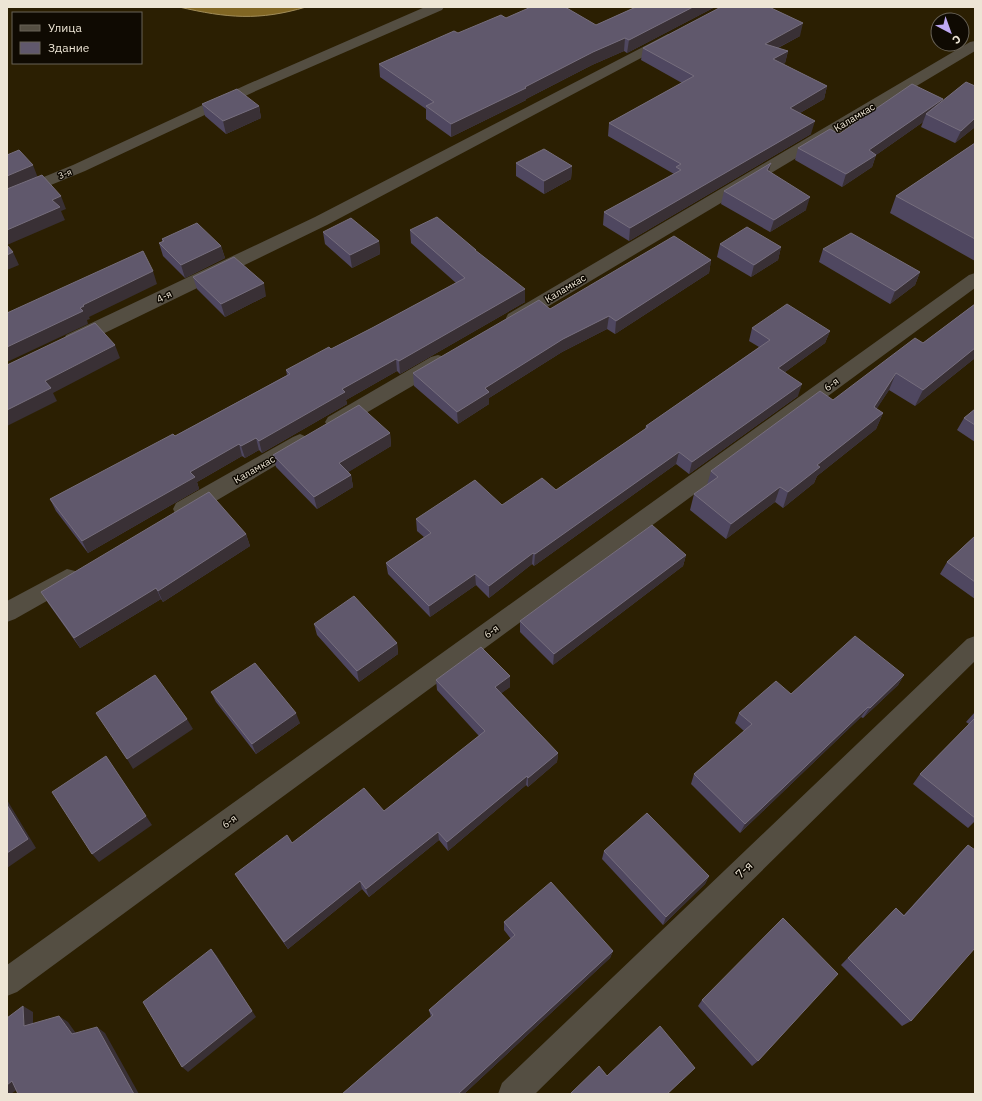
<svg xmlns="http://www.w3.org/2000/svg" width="982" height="1101" font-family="'IBM Plex Sans',sans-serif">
  <rect width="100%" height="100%" fill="#2b1f02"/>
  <path fill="#816623" stroke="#a18c58" d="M 179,7 L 306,7 C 259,21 227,18 179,7 Z"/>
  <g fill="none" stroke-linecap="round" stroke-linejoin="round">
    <path fill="#544e42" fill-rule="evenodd" d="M 425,7 L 444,7 L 442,10 L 258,90 L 85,171 L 7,203 L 7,192 L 73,165 L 248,84 Z
      M 668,34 L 673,35 L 675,38 L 673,41 L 327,225 L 80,345 L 73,346 L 66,345 L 64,340 L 66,335 L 315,217 Z
      M 975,41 L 975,51 L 522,322 L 515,324 L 508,322 L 506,318 L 508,314 L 970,42 Z
      M 975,273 L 975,288 L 17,992 L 7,996 L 7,965 L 969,275 Z
      M 438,355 L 445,357 L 448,362 L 445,367 L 342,427 L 335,429 L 328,427 L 325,422 L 328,417 L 431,357 Z
      M 300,434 L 307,437 L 310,442 L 307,447 L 192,515 L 184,517 L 176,515 L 173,509 L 176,503 L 293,437 Z
      M 67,569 L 75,571 L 78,578 L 75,585 L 15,619 L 7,622 L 7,601 Z
      M 975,636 L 975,661 L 535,1094 L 498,1094 L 502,1083 L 967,639 Z"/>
  </g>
  <path fill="#4f4760" d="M 636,7 L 715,7 L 627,53 L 624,51 L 592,65 L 526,99 L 526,100 L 451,137 L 426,119 L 426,109 L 380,77 L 379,64 L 458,33 L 506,18 L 596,25 Z
    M 800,36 L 778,48 L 788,51 L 785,63 L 783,64 L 827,86 L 824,99 L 800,113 L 811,134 L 629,241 L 603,225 L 604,212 L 674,174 L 608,136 L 609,123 L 682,83 L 641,60 L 643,48 Z
    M 975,86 L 975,127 L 955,143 L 921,127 L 923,122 L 876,155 L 872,167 L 842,187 L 795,160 L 798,148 L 839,134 L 942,102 Z
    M 202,104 L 259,106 L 261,118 L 226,134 L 205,116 Z
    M 975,143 L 975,261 L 890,213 L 896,196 Z
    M 516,163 L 572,166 L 571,179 L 544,194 L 516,176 Z
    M 724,191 L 806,210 L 770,232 L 721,204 Z
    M 410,230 L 476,251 L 525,302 L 400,374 L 397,371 L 346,400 L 347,404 L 262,453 L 259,450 L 245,458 L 242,456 L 197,482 L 199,489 L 88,553 L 56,511 L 50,499 L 175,436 L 287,375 L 286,370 L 331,349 L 372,328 L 456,283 L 411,243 Z
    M 323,232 L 379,241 L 380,254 L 352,268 L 325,244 Z
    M 162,239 L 221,246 L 225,258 L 185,278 L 163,256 L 159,243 L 162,242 Z
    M 720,244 L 781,247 L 778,260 L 751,277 L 717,257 Z
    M 823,249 L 920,272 L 915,285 L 890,304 L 819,262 Z
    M 711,260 L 709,273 L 615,334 L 607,329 L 562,352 L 489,398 L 489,404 L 458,424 L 414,386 L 413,373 L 550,309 Z
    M 193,277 L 266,296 L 225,317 L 197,289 Z
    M 975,304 L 975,358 L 915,406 L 889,390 L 876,409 L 883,413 L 876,429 L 817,476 L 814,483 L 783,508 L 775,502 L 726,539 L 690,510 L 694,494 L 707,485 L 711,471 L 833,400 L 923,343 Z
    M 752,328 L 830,331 L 825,343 L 785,372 L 798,396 L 689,474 L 676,464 L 534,566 L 532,564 L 489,598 L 476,585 L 430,617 L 388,574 L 386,563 L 424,537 L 417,531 L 416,519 L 502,505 L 556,490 L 645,429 L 646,426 L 759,347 L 749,341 Z
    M 975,409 L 975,442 L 957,430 L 964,418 Z
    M 390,433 L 391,446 L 348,472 L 351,475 L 353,487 L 317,509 L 276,467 L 273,455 Z
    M 246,534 L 250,546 L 163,602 L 161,599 L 80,648 L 48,603 L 41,592 Z
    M 975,536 L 975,599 L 940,574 L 947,562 Z
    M 686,555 L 683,566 L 553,665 L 520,632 L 520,621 Z
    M 314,624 L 397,643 L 398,654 L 359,682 L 317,635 Z
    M 904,675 L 898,685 L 863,718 L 861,717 L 740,833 L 691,784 L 694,774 L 744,731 L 735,723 L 739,713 L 791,694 Z
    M 436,680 L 510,687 L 501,693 L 558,753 L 557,762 L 528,787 L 526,785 L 448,851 L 439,840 L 369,897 L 362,889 L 288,949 L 240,882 L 235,874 L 292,843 L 384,811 L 479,736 L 437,690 Z
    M 211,692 L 300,723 L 256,754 L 216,702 Z
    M 975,712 L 975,821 L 968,828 L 913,784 L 920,774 L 969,724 L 966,722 Z
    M 968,845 L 911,1021 L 902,1026 L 841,965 L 896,908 L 904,915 L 960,853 Z
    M 604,851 L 709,876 L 705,884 L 663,925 L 602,859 Z
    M 504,922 L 613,951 L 610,958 L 464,1094 L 342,1094 L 431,1017 L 429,1010 L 511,939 L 504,930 Z
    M 702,1000 L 758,1061 L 752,1066 L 698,1006 Z"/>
  <path fill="#393035" d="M 693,7 L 715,7 L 627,53 L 629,40 Z
    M 803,23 L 800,36 L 762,56 L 765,44 Z
    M 625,38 L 624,51 L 592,65 L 526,99 L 526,100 L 451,137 L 451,124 L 593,52 Z
    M 788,51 L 785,63 L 770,72 L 773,59 Z
    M 827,86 L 824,99 L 786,121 L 790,108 Z
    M 943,99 L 938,111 L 926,114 L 923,122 L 876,155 L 872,167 L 842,187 L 846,174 L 869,150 Z
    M 259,106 L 261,118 L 226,134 L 223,121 Z
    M 975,118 L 975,127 L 955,143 L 961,131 Z
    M 815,121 L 811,134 L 629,241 L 630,228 Z
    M 771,163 L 768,176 L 767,170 Z
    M 33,165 L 38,178 L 7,191 L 7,176 Z
    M 572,166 L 571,179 L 544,194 L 544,181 Z
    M 61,196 L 66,209 L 61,211 L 65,220 L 7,245 L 7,230 L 52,200 Z
    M 810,197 L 806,210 L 770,232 L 774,220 Z
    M 379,241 L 380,254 L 352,268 L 350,255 Z
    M 221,246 L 225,258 L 185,278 L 181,265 Z
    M 781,247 L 778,260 L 751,277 L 754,265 Z
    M 13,252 L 19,265 L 7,270 L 7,255 Z
    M 711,260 L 709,273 L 615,334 L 616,321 Z
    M 153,271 L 157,284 L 89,317 L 90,319 L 87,320 L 88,324 L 7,362 L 7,347 L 80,308 L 83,305 Z
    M 920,272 L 915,285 L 890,304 L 895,291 Z
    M 264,283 L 266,296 L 225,317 L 221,304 Z
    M 525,289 L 525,302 L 400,374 L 399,361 Z
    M 609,316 L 607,329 L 562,352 L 489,398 L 489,404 L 458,424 L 457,412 L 485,388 L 563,339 Z
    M 830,331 L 825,343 L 774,380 L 778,368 Z
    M 115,345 L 120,358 L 53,393 L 57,401 L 7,426 L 7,410 L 45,381 Z
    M 975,348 L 975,358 L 915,406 L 923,390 Z
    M 396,359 L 397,371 L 346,400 L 347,404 L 262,453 L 259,441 L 342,389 Z
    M 896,373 L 889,390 L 867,424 L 874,407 Z
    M 802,384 L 798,396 L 689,474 L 692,462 Z
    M 883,413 L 876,429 L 817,476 L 814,483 L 783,508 L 788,492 L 817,465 Z
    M 390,433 L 391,446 L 342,476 L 339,463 Z
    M 256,438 L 259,450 L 245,458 L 241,446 Z
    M 239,444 L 242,456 L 197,482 L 199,489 L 88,553 L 82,541 L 190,472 Z
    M 679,452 L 676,464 L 534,566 L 535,554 Z
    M 351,475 L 353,487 L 317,509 L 314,497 Z
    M 780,487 L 775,502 L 726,539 L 731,524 Z
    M 246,534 L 250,546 L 163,602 L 158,591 Z
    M 533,553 L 532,564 L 489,598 L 489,586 Z
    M 686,555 L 683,566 L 553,665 L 554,654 Z
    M 475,574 L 476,585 L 430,617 L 429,606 Z
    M 156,588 L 161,599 L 80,648 L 74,638 Z
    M 397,643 L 398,654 L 359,682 L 357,671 Z
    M 904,675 L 898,685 L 863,718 L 870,708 Z
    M 510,676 L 510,687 L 495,698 L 495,687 Z
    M 868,707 L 861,717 L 740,833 L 745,824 Z
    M 296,713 L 300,723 L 256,754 L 252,744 Z
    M 187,719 L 193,729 L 133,769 L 127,759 Z
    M 558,753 L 557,762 L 528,787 L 528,778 Z
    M 106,756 L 152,825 L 99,862 L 92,854 Z
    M 527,776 L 526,785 L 448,851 L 447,842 Z
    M 7,800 L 36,848 L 7,868 Z
    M 438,832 L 439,840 L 369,897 L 366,889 Z
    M 709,876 L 705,884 L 663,925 L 666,917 Z
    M 360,881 L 362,889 L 288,949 L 284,942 Z
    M 211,949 L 217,956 L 256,1017 L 188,1072 L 182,1067 Z
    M 613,951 L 610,958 L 464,1094 L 458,1094 Z
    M 23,1006 L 33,1012 L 33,1032 L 24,1026 Z
    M 59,1016 L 68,1022 L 80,1039 L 72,1034 Z
    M 97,1027 L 105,1033 L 139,1094 L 133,1094 Z
    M 695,1068 L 690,1073 L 668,1094 L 667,1094 Z
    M 12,1081 L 22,1086 L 11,1094 L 7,1094 L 7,1085 Z"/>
  <path fill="#60586c" stroke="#766e7d" d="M 531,7 L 565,7 L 596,25 L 636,7 L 693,7 L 629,40 L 625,38 L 593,52 L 525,87 L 526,88 L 451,124 L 426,106 L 434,102 L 379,64 L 454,31 L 458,33 L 501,15 L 506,18 Z
    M 721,7 L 769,7 L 803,23 L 765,44 L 788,51 L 773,59 L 827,86 L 790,108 L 815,121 L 630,228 L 604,212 L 681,170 L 676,167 L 681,164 L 609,123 L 694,76 L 643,48 Z
    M 966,82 L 975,86 L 975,118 L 961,131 L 926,114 Z
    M 912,84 L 943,99 L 869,150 L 876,155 L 846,174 L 798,148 L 830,129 L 839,134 Z
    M 237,89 L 259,106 L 223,121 L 202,104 Z
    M 975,143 L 975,239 L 896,196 Z
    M 544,149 L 572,166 L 544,181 L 516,163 Z
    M 19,150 L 33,165 L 7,176 L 7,155 Z
    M 771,163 L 767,170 L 810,197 L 774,220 L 724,191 Z
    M 42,175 L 61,196 L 52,200 L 60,207 L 7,230 L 7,189 Z
    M 437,217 L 476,250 L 475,250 L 525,289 L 399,361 L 396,359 L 342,389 L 345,392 L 259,441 L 256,438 L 241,446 L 239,444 L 190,472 L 195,477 L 82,541 L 50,499 L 173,434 L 175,436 L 290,374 L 286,370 L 329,347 L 331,349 L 372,328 L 465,278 L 410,230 Z
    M 351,218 L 379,241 L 350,255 L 323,232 Z
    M 197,223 L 221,246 L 181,265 L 159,243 L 164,241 L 162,239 Z
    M 747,227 L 781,247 L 754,265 L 720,244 Z
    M 851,233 L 920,272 L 895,291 L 823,249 Z
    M 674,236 L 711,260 L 616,321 L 609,316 L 563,339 L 485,388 L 489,392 L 457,412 L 413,373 L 539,300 L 550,309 Z
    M 7,245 L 13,252 L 7,255 Z
    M 143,251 L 153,271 L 83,305 L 84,306 L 80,308 L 83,311 L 7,347 L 7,313 Z
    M 234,257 L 264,283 L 221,304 L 193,277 Z
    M 787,304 L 830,331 L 778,368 L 802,384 L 692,462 L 679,452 L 535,554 L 533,553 L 489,586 L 475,574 L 429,606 L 386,563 L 431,533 L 416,519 L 475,480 L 502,505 L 542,478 L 556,490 L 648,427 L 646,426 L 770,340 L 752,328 Z
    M 975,304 L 975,348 L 923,390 L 896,373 L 874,407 L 883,413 L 817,465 L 820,467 L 788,492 L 780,487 L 731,524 L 694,494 L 718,477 L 711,471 L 820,391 L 833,400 L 915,338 L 923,343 Z
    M 95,323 L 115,345 L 45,381 L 51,388 L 7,410 L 7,365 Z
    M 359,405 L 390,433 L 339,463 L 351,475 L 314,497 L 273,455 Z
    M 975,409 L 975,425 L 964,418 Z
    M 209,492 L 246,534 L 158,591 L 156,588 L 74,638 L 41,592 Z
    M 652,525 L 686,555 L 554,654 L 520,621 L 569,585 Z
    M 975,536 L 975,582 L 947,562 Z
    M 354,596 L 397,643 L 357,671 L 314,624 Z
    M 855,636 L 904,675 L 870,708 L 868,707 L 745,824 L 694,774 L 752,724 L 739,713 L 776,681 L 791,694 Z
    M 481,647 L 510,676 L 495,687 L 558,753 L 528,778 L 527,776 L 447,842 L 438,832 L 366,889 L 360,881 L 284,942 L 235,874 L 287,835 L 292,843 L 364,788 L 384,811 L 485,731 L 436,680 Z
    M 255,663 L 296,713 L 252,744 L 211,692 Z
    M 155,675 L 187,719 L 127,759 L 96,713 Z
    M 975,718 L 975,818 L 920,774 Z
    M 106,756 L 146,816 L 92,854 L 52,792 Z
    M 7,805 L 28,839 L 7,853 Z
    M 647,813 L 709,876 L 666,917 L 604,851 Z
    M 968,845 L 975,850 L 975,948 L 911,1021 L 848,958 L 896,908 L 904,916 Z
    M 551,882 L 613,951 L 458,1094 L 342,1094 L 433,1015 L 429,1010 L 515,935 L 504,922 Z
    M 783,918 L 838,974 L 758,1061 L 702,1000 Z
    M 211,949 L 252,1011 L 182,1067 L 143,1002 Z
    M 23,1006 L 24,1026 L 59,1016 L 72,1034 L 97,1027 L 134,1094 L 18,1094 L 12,1081 L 7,1085 L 7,1018 Z
    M 660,1026 L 695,1068 L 667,1094 L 570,1094 L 599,1066 L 607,1076 Z"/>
  <g text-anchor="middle" stroke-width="3" stroke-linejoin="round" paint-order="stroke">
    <g font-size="9" fill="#ede5d5" stroke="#0f0a02">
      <text transform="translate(65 174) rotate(-22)" y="3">3-я</text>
    </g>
    <g font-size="10" fill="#ede5d5" stroke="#0f0a02">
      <text transform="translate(854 117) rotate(-31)" y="4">Каламкас</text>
      <text transform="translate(565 288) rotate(-31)" y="4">Каламкас</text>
      <text transform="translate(164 296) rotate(-26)" y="4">4-я</text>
      <text transform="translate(831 384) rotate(-36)" y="4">6-я</text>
      <text transform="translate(254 469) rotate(-30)" y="4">Каламкас</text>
      <text transform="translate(491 631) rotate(-36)" y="4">6-я</text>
      <text transform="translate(229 821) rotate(-36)" y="4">6-я</text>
    </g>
    <g font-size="12" fill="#ede5d5" stroke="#0f0a02">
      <text transform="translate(744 870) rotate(-44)" y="4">7-я</text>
    </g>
  </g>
  <rect width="982" height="1101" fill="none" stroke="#ede5d5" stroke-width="16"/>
  <rect x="12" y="12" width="130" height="52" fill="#0f0a02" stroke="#686256"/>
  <rect x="20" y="25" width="20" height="6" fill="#544e42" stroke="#686256"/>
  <text x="48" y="32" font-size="12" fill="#ede5d5">Улица</text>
  <rect x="20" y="42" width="20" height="12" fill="#60586c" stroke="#686256"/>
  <text x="48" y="52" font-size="12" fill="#ede5d5">Здание</text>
  <g transform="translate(950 32) rotate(139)"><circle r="19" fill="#0f0a02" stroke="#686256"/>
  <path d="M0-3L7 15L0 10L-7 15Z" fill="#bfa9f4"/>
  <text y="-6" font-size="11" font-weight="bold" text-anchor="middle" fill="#ede5d5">С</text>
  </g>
</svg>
